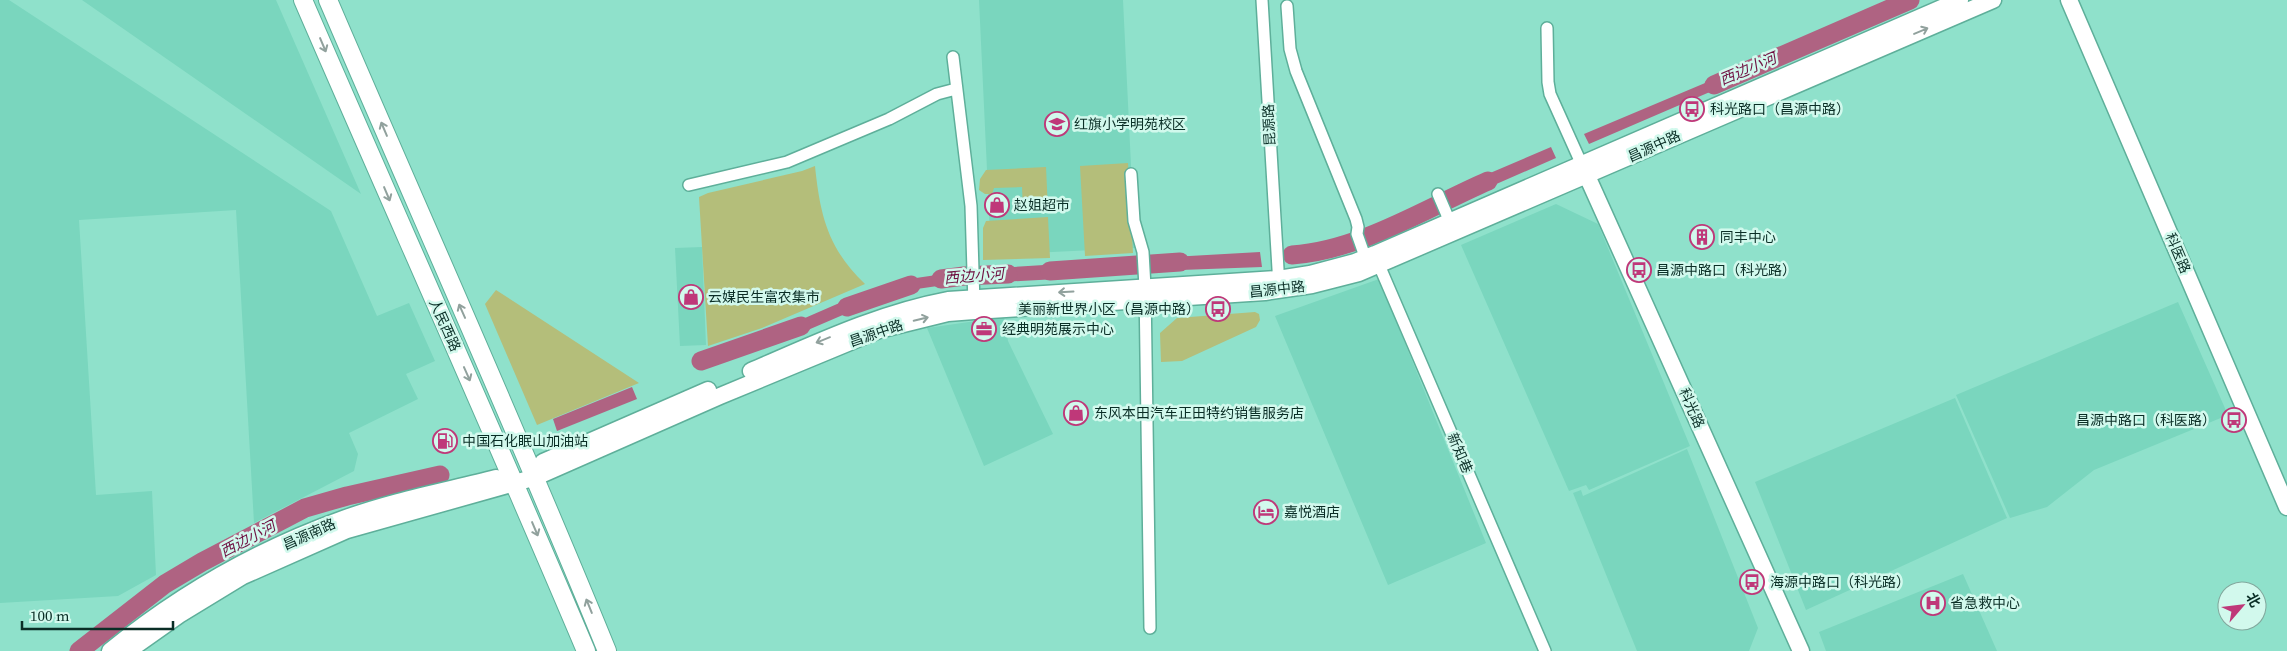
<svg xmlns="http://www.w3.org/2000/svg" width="2287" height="651" font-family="'Source Serif 4','Noto Sans SC',serif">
  <rect width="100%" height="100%" fill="#8fe1cb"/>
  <path fill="#7ad6be" d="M 0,0 L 9,0 L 331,211 L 377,316 L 409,303 L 435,361 L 406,374 L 418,399 L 349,433 L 358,454 L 354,471 L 254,523 L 236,210 L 79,220 L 96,495 L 152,491 L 156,575 L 118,596 L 0,603 Z
    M 82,0 L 276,0 L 361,194 Z
    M 979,0 L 1123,0 L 1135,248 L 991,255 Z
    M 1556,204 L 1598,224 L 1690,446 L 1589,490 L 1586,485 L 1569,491 L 1461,245 Z
    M 702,247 L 706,345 L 680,346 L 675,248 Z
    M 1379,279 L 1486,543 L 1388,585 L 1275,316 Z
    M 2178,302 L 2228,415 L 2094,470 L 2047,507 L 2010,518 L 1956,395 Z
    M 1004,317 L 1008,341 L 1053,434 L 984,466 L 927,328 Z
    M 1955,398 L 2007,518 L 1806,610 L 1755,482 Z
    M 1687,449 L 1758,628 L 1749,651 L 1637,651 L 1573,493 L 1581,490 L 1583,496 Z
    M 1963,574 L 1997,651 L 1826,651 L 1819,632 Z"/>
  <path fill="#b4be7a" d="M 1128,163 L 1133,253 L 1085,256 L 1080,166 Z
    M 815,166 C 820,215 828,249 865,284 L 762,328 L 708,346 L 699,197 L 708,193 L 802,171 Z
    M 1046,167 L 1048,210 L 1023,210 L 1022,187 L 994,188 L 992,194 L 985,194 L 979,190 L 980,179 L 986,170 Z
    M 1048,217 L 1050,258 L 983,260 L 983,228 L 986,221 Z
    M 496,290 L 639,383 L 537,425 L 485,304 Z
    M 1255,312 L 1259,314 L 1260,320 L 1256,327 L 1182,361 L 1161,362 L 1160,333 L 1177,318 Z"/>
  <path fill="#af6382" d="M 1878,8 L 1882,18 L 1828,42 L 1824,32 Z
    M 1812,36 L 1816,45 L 1757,74 L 1753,64 Z
    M 1736,70 L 1740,79 L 1589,144 L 1584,134 Z
    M 1551,147 L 1556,158 L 1469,196 L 1462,185 Z
    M 1427,203 L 1432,214 L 1367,242 L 1366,231 Z
    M 1350,236 L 1353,248 L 1293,261 L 1292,251 Z
    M 1260,252 L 1262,267 L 1154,271 L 1154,258 Z
    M 1137,258 L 1139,273 L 1089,275 L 1087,262 Z
    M 1076,263 L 1076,278 L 982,283 L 983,269 Z
    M 964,271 L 965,282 L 910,290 L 891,297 L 885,286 L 916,278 Z
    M 867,291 L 873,302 L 780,342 L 775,331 Z
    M 758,335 L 763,348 L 703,367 L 698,355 Z
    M 632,387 L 637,399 L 557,431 L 553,419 Z"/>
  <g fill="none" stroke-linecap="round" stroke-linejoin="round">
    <path stroke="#af6382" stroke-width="19" d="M 1714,85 L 1910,0
      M 1292,255 C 1361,250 1426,208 1488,181
      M 1050,271 L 1180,262
      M 941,279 L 964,276 L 1008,274
      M 847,307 L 911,285
      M 701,361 L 801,326
      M 79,651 L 165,584 L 202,562 L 305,508 L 347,496 L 440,475"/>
    <defs>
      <path id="street" d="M 1262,0 L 1279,286
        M 1287,6 L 1290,49 L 1296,71 L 1356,219 L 1358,227 L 1357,234 L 1368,265
        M 1547,28 L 1548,82 L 1550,94 L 1582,165
        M 953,57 L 971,206 L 974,304
        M 1131,174 L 1134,221 L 1143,252 L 1145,287 L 1150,628
        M 689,185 L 787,162 L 889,119 L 937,94 L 956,89
        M 1438,194 L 1450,222
        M 1376,258 L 1545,651"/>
      <path id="secondary" d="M 2069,0 L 2287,507
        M 1583,167 L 1801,651
        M 751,371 C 816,343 879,313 948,300 L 1278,279 L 1310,274 L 1355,262 L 1375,254 L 1960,0
        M 543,462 L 708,390
        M 110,651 C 179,595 259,549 343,519 C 392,501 445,491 496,478
        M 128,651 L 179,615 L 243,576 L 347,530 L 536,477 L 720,396 L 879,330 L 948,313 L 974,311 L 1265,292 L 1312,285 L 1359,273 L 1993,0"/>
      <path id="primary" d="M 303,0 C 397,217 494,433 586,651
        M 328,0 C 421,217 518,432 607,651"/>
    </defs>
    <use href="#street" stroke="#5eaf9a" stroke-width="14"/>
    <use href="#secondary" stroke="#5eaf9a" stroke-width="19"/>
    <use href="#primary" stroke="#5eaf9a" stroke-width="20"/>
    <use href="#street" stroke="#fff" stroke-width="11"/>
    <use href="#secondary" stroke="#fff" stroke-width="16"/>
    <use href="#primary" stroke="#fff" stroke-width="18"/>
  </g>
  <defs><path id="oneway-shaft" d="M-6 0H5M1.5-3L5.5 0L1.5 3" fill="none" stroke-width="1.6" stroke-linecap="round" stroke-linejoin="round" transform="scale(1.25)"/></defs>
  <g stroke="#91a19d">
    <use href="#oneway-shaft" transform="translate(1921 31) rotate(-23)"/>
    <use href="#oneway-shaft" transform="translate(323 45) rotate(67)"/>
    <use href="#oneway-shaft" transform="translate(384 129) rotate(-113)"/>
    <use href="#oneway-shaft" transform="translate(387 194) rotate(67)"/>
    <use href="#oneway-shaft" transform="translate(1066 292) rotate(177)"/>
    <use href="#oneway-shaft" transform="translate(462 311) rotate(-114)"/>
    <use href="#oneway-shaft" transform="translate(921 319) rotate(-13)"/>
    <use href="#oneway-shaft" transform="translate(823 340) rotate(158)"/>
    <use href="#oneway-shaft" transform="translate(467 374) rotate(66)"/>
    <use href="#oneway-shaft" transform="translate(535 529) rotate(67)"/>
    <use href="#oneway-shaft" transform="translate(589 606) rotate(-112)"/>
  </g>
  <defs>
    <symbol id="bus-ring" viewBox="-11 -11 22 22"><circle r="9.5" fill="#d2f9ed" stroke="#bf3879" stroke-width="1.5"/><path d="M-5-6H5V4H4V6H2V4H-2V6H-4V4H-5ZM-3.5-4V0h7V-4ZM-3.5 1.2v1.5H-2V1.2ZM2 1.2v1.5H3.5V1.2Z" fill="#bf3879"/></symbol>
    <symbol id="school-ring" viewBox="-11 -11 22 22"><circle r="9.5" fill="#d2f9ed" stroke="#bf3879" stroke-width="1.5"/><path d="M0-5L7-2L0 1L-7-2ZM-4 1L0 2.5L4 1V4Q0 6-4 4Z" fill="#bf3879"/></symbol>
    <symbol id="shop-ring" viewBox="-11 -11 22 22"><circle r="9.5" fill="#d2f9ed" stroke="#bf3879" stroke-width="1.5"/><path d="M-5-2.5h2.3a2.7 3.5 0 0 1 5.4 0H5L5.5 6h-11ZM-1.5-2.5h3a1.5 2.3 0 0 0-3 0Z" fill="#bf3879"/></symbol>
    <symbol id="building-ring" viewBox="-11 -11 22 22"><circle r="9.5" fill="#d2f9ed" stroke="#bf3879" stroke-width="1.5"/><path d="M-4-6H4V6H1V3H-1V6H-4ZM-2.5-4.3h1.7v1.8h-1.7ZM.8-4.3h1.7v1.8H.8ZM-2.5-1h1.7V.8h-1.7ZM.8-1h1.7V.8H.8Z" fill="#bf3879"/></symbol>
    <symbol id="office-ring" viewBox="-11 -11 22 22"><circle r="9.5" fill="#d2f9ed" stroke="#bf3879" stroke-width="1.5"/><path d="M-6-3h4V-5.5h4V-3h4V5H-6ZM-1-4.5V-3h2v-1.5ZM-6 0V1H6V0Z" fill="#bf3879"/></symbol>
    <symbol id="fuel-ring" viewBox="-11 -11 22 22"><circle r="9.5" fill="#d2f9ed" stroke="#bf3879" stroke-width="1.5"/><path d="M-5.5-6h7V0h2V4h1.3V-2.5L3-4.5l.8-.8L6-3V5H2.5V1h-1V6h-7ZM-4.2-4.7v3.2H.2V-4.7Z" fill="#bf3879"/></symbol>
    <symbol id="hotel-ring" viewBox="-11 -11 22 22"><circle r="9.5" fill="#d2f9ed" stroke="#bf3879" stroke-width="1.5"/><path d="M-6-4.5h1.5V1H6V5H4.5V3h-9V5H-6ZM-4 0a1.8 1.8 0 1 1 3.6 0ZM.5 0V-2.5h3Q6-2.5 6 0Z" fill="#bf3879"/></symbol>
    <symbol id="hospital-ring" viewBox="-11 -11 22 22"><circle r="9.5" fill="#d2f9ed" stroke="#bf3879" stroke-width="1.5"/><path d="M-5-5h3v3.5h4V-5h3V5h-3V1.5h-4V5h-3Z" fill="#bf3879"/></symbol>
  </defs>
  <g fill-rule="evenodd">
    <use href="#bus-ring" x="1678" y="95" width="28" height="28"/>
    <use href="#school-ring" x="1043" y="110" width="28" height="28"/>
    <use href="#shop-ring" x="983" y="191" width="28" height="28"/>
    <use href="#building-ring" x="1688" y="223" width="28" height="28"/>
    <use href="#bus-ring" x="1625" y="256" width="28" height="28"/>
    <use href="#shop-ring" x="677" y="283" width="28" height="28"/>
    <use href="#bus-ring" x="1204" y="295" width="28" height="28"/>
    <use href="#office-ring" x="970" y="315" width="28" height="28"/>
    <use href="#shop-ring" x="1062" y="399" width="28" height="28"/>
    <use href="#bus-ring" x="2220" y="406" width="28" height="28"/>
    <use href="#fuel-ring" x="431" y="427" width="28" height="28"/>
    <use href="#hotel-ring" x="1252" y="498" width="28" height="28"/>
    <use href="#bus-ring" x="1738" y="568" width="28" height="28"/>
    <use href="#hospital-ring" x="1919" y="589" width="28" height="28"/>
  </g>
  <g text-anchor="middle" stroke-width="5" stroke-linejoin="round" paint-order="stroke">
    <g font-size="14" fill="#0a2e26" stroke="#d2f9ed" text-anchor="start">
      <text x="1710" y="114">科光路口（昌源中路）</text>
      <text x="1074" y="129">红旗小学明苑校区</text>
      <text x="1014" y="210">赵姐超市</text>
      <text x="1720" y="242">同丰中心</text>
      <text x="1656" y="275">昌源中路口（科光路）</text>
      <text x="708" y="302">云媒民生富农集市</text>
      <text x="1200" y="314" text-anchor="end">美丽新世界小区（昌源中路）</text>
      <text x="1002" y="334">经典明苑展示中心</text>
      <text x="1094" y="418">东风本田汽车正田特约销售服务店</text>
      <text x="2216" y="425" text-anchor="end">昌源中路口（科医路）</text>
      <text x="462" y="446">中国石化眠山加油站</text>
      <text x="1284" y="517">嘉悦酒店</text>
      <text x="1770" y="587">海源中路口（科光路）</text>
      <text x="1950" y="608">省急救中心</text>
    </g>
    <g font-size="14" fill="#0a2e26" stroke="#d2f9ed">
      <text transform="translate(1269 125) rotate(-93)" y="5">昆源路</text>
      <text transform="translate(1654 146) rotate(-24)" y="5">昌源中路</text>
      <text transform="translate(2178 253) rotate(67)" y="5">科医路</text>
      <text transform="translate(1277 289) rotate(-6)" y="5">昌源中路</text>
      <text transform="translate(445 325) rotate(66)" y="5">人民西路</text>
      <text transform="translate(876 333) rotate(-19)" y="5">昌源中路</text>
      <text transform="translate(1692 408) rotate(66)" y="5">科光路</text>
      <text transform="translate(1460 453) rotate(67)" y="5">新知巷</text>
      <text transform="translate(309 534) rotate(-24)" y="5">昌源南路</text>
    </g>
    <g font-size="15" font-style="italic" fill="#6f1142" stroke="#d2f9ed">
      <text transform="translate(1748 69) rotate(-23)" y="5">西边小河</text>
      <text transform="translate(974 276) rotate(-5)" y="5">西边小河</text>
      <text transform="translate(248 539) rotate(-28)" y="5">西边小河</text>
    </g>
  </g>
  <g transform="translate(2242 606) rotate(62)"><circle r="24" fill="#d2f9ed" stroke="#82a89d"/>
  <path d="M0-4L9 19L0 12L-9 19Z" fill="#bf3879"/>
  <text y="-8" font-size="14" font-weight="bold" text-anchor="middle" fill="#0a2e26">北</text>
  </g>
  <path d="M22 621v8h151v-8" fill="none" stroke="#0a2e26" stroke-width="2.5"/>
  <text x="30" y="621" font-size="15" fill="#0a2e26" stroke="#d2f9ed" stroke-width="4" paint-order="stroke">100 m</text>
</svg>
